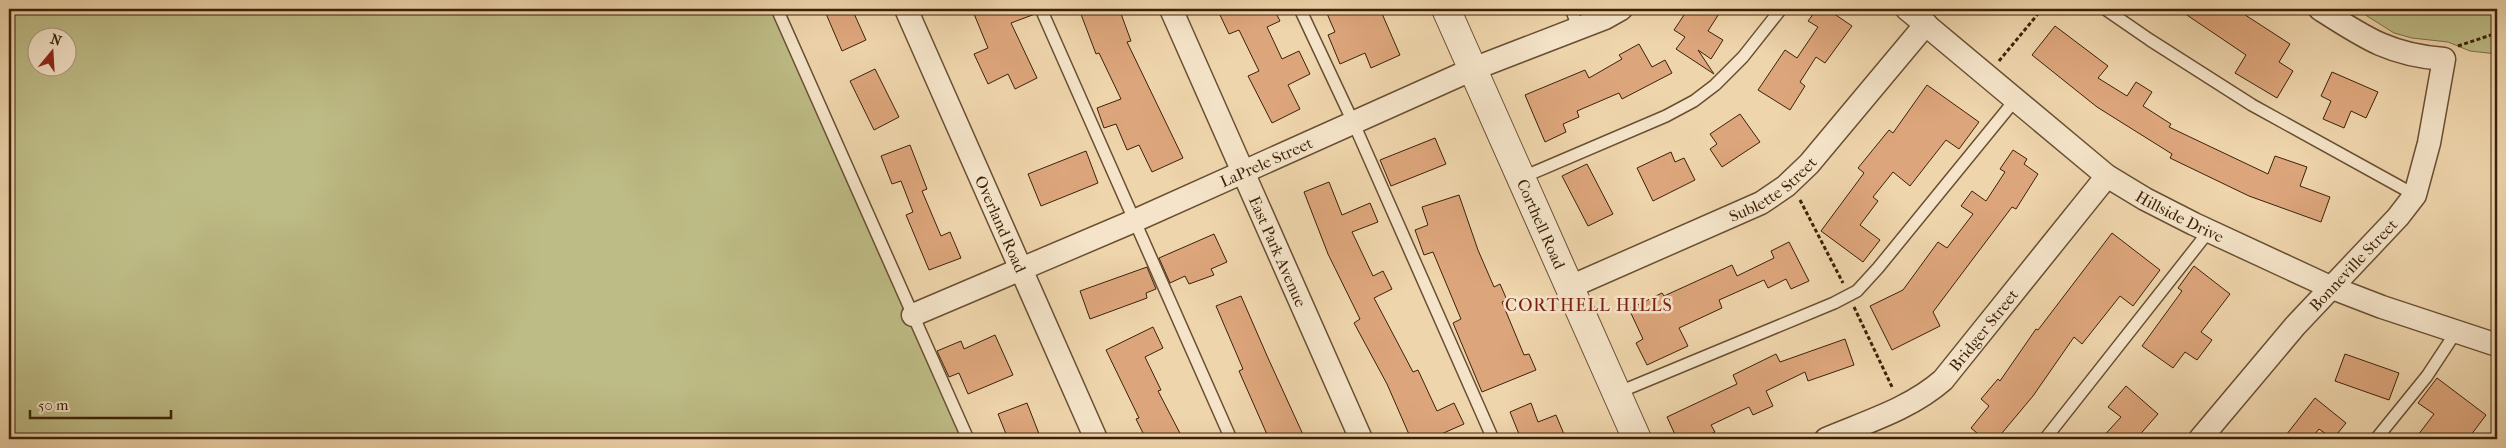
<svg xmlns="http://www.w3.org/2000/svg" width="2506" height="448" font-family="'IM FELL French Canon',serif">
  <rect width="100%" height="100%" fill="#efd5ac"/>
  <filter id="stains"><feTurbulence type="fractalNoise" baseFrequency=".004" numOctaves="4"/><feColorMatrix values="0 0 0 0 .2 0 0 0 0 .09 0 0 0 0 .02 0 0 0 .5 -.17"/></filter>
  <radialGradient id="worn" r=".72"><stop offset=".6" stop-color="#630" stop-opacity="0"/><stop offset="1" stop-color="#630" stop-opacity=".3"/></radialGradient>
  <path fill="#bebc86" stroke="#7d6f48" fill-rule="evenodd" d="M 9,9 L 784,9 L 974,439 L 9,439 ZM 38,38 L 68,38 L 68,68 L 38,68 Z
    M 2356,9 L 2497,9 L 2497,54 L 2470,51 L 2448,42 L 2412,38 L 2394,33 Z"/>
  <path fill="#dda57b" stroke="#3c2209" d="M 824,9 L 852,9 L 866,40 L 842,51 Z
    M 972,9 L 1034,9 L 1035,14 L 1011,23 L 1037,78 L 1015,89 L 1008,74 L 988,84 L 974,54 L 988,48 Z
    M 1079,9 L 1109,9 L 1112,14 L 1120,11 L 1131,41 L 1127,42 L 1183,158 L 1152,172 L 1139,145 L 1127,150 L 1116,124 L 1104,128 L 1097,108 L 1121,99 L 1099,53 L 1096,54 Z
    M 1235,9 L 1274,9 L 1280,21 L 1267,27 L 1282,59 L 1299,51 L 1310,74 L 1288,85 L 1300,109 L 1272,123 L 1248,76 L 1259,71 L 1239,30 L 1229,34 L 1220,15 Z
    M 1325,9 L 1380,9 L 1400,55 L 1371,68 L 1365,53 L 1340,64 L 1328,35 L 1335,32 Z
    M 1688,9 L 1722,9 L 1708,31 L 1723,40 L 1711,59 L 1698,50 L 1714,74 L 1676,49 L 1685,37 L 1674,30 Z
    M 1817,9 L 1827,9 L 1852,26 L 1825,63 L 1816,57 L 1800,82 L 1805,86 L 1790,110 L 1758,90 L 1785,50 L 1797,58 L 1818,27 L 1808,21 Z
    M 2178,9 L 2236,9 L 2290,44 L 2279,62 L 2293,71 L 2277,98 L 2235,73 L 2246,55 Z
    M 2055,26 L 2108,66 L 2098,78 L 2127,96 L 2136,82 L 2152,92 L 2143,106 L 2171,124 L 2169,127 L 2268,174 L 2275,156 L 2307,167 L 2300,186 L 2330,197 L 2321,222 L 2249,196 L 2170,158 L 2172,154 L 2097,107 L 2032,55 Z
    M 1639,44 L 1652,67 L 1665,60 L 1672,73 L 1622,99 L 1619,93 L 1577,111 L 1579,117 L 1563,124 L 1566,132 L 1545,142 L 1525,95 L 1585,70 L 1589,78 L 1622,59 L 1619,55 Z
    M 875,69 L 899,117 L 874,130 L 850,81 Z
    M 2332,72 L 2378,92 L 2366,118 L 2351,111 L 2344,128 L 2323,119 L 2331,101 L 2321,96 Z
    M 1927,85 L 1979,122 L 1959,149 L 1946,140 L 1910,186 L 1893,172 L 1873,197 L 1878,201 L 1860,225 L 1880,240 L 1863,262 L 1821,231 L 1864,173 L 1858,168 L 1889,130 L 1893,133 Z
    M 1740,114 L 1760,142 L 1722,167 L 1710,149 L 1717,144 L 1710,134 Z
    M 1435,138 L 1446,164 L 1391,186 L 1380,160 Z
    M 910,145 L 927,189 L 922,191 L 941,236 L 950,232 L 961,258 L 929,270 L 906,215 L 913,212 L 901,181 L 892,184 L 881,156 Z
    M 2013,150 L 2027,159 L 2024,164 L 2038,174 L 2016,209 L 2012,207 L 1933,312 L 1940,326 L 1892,350 L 1870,306 L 1903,290 L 1938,242 L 1947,248 L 1973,214 L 1961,206 L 1972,191 L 1986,201 L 2005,172 L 2000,169 Z
    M 1086,151 L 1098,183 L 1041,206 L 1028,174 Z
    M 1671,152 L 1675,162 L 1684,158 L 1695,180 L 1653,201 L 1637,168 Z
    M 1587,164 L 1613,214 L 1588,226 L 1562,176 Z
    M 1329,182 L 1342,215 L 1370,203 L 1378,222 L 1352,232 L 1373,276 L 1383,271 L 1392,289 L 1374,298 L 1413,372 L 1418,370 L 1437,411 L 1454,403 L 1464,424 L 1430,439 L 1411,439 L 1387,384 L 1354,323 L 1360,319 L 1328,254 L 1304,192 Z
    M 1459,195 L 1478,250 L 1494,287 L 1500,284 L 1507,300 L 1502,302 L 1524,355 L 1529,354 L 1536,370 L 1482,392 L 1453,323 L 1461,319 L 1433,252 L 1424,255 L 1415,230 L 1428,225 L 1422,207 Z
    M 2112,233 L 2160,270 L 2133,306 L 2120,296 L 2082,344 L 2074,337 L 2033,396 L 1997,439 L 1984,439 L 1971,428 L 1989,406 L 1981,399 L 1998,379 L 2000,381 L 2036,329 L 2038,330 Z
    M 1214,234 L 1227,262 L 1211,269 L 1214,275 L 1189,284 L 1185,276 L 1170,283 L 1159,258 Z
    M 1789,242 L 1809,281 L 1791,289 L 1786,279 L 1768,288 L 1764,280 L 1719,300 L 1722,308 L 1679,328 L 1688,346 L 1647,365 L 1636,343 L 1643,339 L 1629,309 L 1662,293 L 1664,296 L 1732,265 L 1737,276 L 1774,258 L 1771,251 Z
    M 2194,266 L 2230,294 L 2201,332 L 2212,340 L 2197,360 L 2185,352 L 2173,368 L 2142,346 L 2182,291 L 2178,288 Z
    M 1147,267 L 1156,289 L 1146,293 L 1147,298 L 1090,319 L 1080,291 Z
    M 1241,296 L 1268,358 L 1305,439 L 1269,439 L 1239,371 L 1243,369 L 1216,306 Z
    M 1153,327 L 1163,348 L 1145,357 L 1161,390 L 1158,391 L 1183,439 L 1146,439 L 1136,419 L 1139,418 L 1106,350 Z
    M 995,335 L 1013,375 L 968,394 L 959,373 L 949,377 L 937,351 L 961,341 L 964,349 Z
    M 1845,339 L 1854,365 L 1808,381 L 1805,372 L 1766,391 L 1773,406 L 1753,415 L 1749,407 L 1711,425 L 1715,432 L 1700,439 L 1677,439 L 1667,417 L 1737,384 L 1733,375 L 1776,354 L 1780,362 Z
    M 2345,354 L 2399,373 L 2389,400 L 2335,381 Z
    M 2437,378 L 2486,415 L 2468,439 L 2415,439 L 2434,414 L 2418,403 Z
    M 2126,386 L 2158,414 L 2136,439 L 2101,439 L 2121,417 L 2108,407 Z
    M 2315,398 L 2346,423 L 2333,439 L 2319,429 L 2311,439 L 2283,439 Z
    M 1027,403 L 1041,439 L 1008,439 L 998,414 Z
    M 1531,403 L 1538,422 L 1556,415 L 1566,439 L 1521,439 L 1510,412 Z"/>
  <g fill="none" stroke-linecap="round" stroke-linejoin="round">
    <defs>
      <path id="service" d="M 777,9 L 968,439
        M 1041,9 L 1231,439
        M 1300,9 L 1354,124 L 1493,439
        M 1571,9 L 1579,29
        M 2105,9 L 2150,40 L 2252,105 L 2415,195
        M 1521,178 L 1666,116 L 1694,101 L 1715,85 L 1743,57 L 1781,9
        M 1617,393 L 1834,303 L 1857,291 L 1878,268 L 2015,100
        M 2045,439 L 2209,231
        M 2376,439 L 2427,376 L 2456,332"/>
      <g id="minor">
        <path id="s1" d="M 906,9 L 1096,439"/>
        <path id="s2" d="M 1171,9 L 1361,439"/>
        <path id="s3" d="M 1907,9 L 2107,176 L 2145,199 L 2194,224 L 2330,287 L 2382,307 L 2497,345"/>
        <path id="s4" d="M 1570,287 L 1761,203 L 1786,186 L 1809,164 L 1926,24"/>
        <path id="s5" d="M 913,315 L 1134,221 L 1473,69 L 1605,18 L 1621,9"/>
        <path id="s6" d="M 1826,439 C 1866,422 1910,409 1943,380 L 2107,176"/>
        <path id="s7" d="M 2200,439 L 2295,326 L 2398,217 L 2415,195 L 2429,143 L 2444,59 C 2390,55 2365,38 2320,9"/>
      </g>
      <g id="tertiary">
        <path id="s8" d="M 1446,9 L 1637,439"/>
      </g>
    </defs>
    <use href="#service" stroke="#694f32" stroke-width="14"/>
    <use href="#minor" stroke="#694f32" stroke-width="25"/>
    <use href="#tertiary" stroke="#694f32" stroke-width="30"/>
    <path stroke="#3c2209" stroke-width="3" stroke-dasharray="4 2.5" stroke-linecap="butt" d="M 2458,46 L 2497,33
      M 1999,61 L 2042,9
      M 1800,200 L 1843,283
      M 1854,307 L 1893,389"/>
    <use href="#service" stroke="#f5e4c9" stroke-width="11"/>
    <use href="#minor" stroke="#f5e4c9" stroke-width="22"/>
    <use href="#tertiary" stroke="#f5e4c9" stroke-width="28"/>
  </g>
  <g text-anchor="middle" stroke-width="5" stroke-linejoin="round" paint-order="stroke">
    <g font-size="16" fill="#3c2209" stroke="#f5e4c9">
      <text dy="6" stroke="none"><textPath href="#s5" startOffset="385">LaPrele Street</textPath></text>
      <text dy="6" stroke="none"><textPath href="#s4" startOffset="226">Sublette Street</textPath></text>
      <text dy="6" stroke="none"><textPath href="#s3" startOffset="344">Hillside Drive</textPath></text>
      <text dy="6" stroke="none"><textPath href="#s1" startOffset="235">Overland Road</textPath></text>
      <text dy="6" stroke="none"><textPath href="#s8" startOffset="235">Corthell Road</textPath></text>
      <text dy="6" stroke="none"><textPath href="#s2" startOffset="265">East Park Avenue</textPath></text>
      <text dy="6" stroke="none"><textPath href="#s7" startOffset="232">Bonneville Street</textPath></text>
      <text dy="6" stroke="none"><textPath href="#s6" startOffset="196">Bridger Street</textPath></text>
    </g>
    <g font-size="18" letter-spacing="1" fill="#7a1f14" stroke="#f5e4c9">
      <text x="1589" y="311">CORTHELL HILLS</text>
    </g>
  </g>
  <rect width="2506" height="448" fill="none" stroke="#efd5ac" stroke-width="30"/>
  <rect x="10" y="10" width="2486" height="428" fill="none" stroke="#3c2209" stroke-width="2.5"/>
  <rect x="15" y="15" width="2476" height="418" fill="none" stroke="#3c2209"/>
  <g transform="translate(52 52) rotate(18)"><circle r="24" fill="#f5e4c9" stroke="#ab967c"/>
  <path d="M0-4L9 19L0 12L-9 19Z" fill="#8f2418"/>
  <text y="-8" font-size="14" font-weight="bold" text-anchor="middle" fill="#3c2209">N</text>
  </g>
  <path d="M30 410v8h141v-8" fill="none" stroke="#3c2209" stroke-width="2.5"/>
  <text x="38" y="410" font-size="15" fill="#3c2209" stroke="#f5e4c9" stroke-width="4" paint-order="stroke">50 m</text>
  <rect width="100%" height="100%" filter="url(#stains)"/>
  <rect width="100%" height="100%" fill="url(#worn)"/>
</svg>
